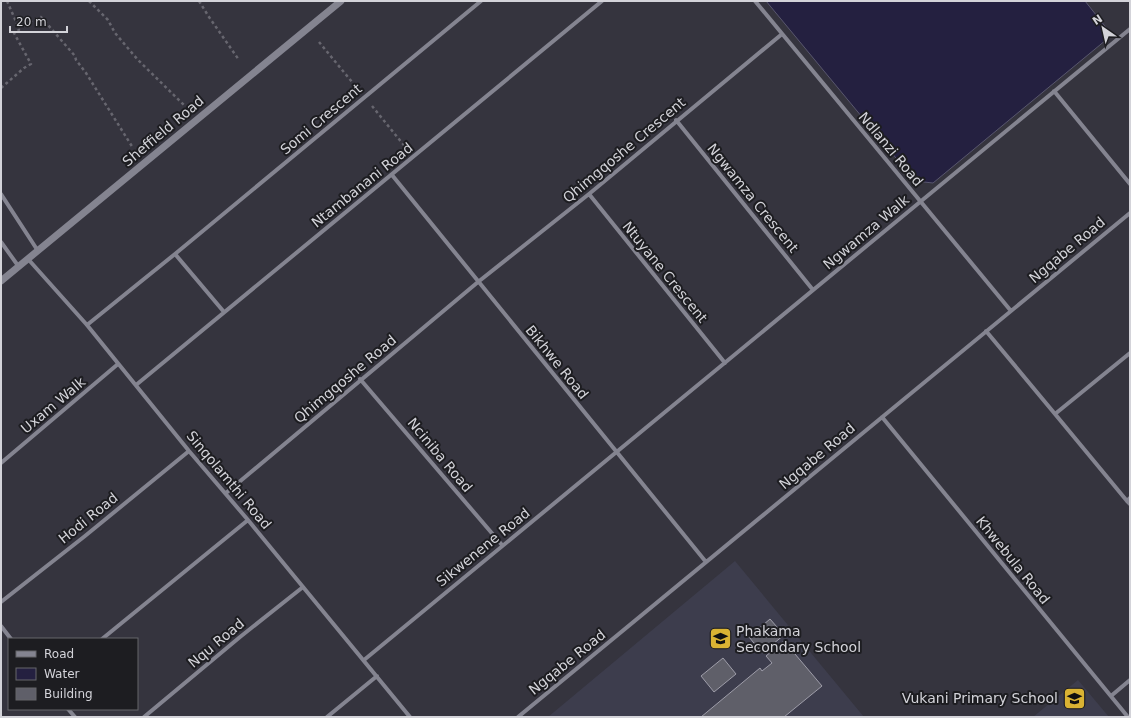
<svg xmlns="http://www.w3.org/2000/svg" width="1131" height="718" font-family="'DejaVu Sans',sans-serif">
  <rect width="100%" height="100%" fill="#35343e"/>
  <path fill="#3d3d4d" d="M 735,561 L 864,717 L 548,717 Z
    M 1078,680 L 1109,717 L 1033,717 Z"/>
  <path fill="#242040" stroke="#58566e" d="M 766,1 L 1085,1 L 1112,35 L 933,183 L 915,181 Z"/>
  <path fill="#5f5f69" stroke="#9e9da9" d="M 770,619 L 784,635 L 762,653 L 749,637 Z
    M 784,641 L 822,686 L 784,717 L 701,717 L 760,668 L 762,671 L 772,663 L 766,656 Z
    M 723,658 L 736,674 L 714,692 L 701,676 Z"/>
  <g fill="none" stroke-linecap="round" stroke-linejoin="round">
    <path stroke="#67666f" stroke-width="2.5" stroke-dasharray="3 3" stroke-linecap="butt" d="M 7,1 L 18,26
      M 89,1 L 108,20 L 115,33 L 138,60 L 185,106
      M 199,1 L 209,17 L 239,60
      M 319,42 L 357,88
      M 1,88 L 24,68 L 31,64 L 14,33 L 19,30 L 18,26 L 41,17 L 75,56 L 76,60 L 86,73 L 133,148
      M 372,106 L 407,149"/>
    <path stroke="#848490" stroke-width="4" d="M 755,1 L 1011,311
      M 1054,91 L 1130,184
      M 676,120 L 813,290
      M 392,175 L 706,562
      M 1,194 L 38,251
      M 589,194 L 725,363
      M 1,242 L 19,267
      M 175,254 L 224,312
      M 28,259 L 87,325 L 189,451 L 248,520 L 410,717
      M 87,325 L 175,254 L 481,1
      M 986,331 L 1055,414 L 1130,353
      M 360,379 L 502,545
      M 136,385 L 602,1
      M 1055,414 L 1127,501
      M 882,417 L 1128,717
      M 1,463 L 118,364
      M 226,493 L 478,282 L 589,194 L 782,34
      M 1130,498 L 1127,501 L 1130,504
      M 1,602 L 85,536 L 189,451
      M 1,626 L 11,639
      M 102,639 L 248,520
      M 364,660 L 1130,29
      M 1111,696 L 1130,680
      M 68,709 L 75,717
      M 144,717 L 240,637 L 303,587
      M 327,717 L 377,676
      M 518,717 L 1130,213"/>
    <path stroke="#848490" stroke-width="7" d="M 1,281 L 341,1"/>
  </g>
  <defs>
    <symbol id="school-square" viewBox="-11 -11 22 22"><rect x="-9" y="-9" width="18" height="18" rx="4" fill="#dab333" stroke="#1d1d21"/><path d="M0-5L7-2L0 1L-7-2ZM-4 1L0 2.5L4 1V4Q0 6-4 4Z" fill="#111"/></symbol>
  </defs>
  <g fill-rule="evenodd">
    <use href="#school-square" x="708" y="626" width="25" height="25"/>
    <use href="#school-square" x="1062" y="686" width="25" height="25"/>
  </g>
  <g text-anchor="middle" stroke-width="4" stroke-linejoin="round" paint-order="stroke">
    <g font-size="14" fill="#d3d3d9" stroke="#1d1d21">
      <text transform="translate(321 119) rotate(-40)" y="5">Somi Crescent</text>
      <text transform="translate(163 131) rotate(-40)" y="5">Sheffield Road</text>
      <text transform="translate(891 149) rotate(50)" y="5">Ndlanzi Road</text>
      <text transform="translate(624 150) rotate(-40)" y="5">Qhimgqoshe Crescent</text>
      <text transform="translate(362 185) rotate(-39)" y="5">Ntambanani Road</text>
      <text transform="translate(753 198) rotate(51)" y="5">Ngwamza Crescent</text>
      <text transform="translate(866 232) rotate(-40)" y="5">Ngwamza Walk</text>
      <text transform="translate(1067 250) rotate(-40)" y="5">Ngqabe Road</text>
      <text transform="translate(665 272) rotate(51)" y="5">Ntuyane Crescent</text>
      <text transform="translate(557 362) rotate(51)" y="5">Bikhwe Road</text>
      <text transform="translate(345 379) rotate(-40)" y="5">Qhimgqoshe Road</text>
      <text transform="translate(53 405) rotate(-40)" y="5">Uxam Walk</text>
      <text transform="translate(440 455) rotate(50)" y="5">Nciniba Road</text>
      <text transform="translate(817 456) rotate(-40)" y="5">Ngqabe Road</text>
      <text transform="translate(229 480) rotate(50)" y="5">Sinqolamthi Road</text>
      <text transform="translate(88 518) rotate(-39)" y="5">Hodi Road</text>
      <text transform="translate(483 547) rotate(-39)" y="5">Sikwenene Road</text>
      <text transform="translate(1013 560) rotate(51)" y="5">Khwebula Road</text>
      <text transform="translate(216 643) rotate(-40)" y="5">Nqu Road</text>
      <text transform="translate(567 662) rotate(-39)" y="5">Ngqabe Road</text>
    </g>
    <g font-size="14" fill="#d3d3d9" stroke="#1d1d21" text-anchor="start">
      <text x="736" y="636">Phakama<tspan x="736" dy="16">Secondary School</tspan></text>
      <text x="1058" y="703" text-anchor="end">Vukani Primary School</text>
    </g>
  </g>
  <rect width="1131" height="718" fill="none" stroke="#d3d3d9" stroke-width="4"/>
  <rect x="8" y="638" width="130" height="72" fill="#1d1d21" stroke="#66666b"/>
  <rect x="16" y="651" width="20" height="6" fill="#848490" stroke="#66666b"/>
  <text x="44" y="658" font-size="12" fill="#d3d3d9">Road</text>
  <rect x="16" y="668" width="20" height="12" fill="#242040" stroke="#66666b"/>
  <text x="44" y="678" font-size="12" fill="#d3d3d9">Water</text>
  <rect x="16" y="688" width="20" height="12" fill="#5f5f69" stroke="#66666b"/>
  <text x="44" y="698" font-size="12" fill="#d3d3d9">Building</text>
  <g transform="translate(1103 28) rotate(326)" stroke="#1d1d21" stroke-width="3" paint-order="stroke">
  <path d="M0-3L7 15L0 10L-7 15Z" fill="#d3d3d9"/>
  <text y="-6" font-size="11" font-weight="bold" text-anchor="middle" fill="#d3d3d9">N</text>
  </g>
  <path d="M10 26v6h57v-6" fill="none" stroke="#d3d3d9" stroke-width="2"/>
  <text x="16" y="26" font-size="12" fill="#d3d3d9" stroke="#1d1d21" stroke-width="3" paint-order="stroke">20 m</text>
</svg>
